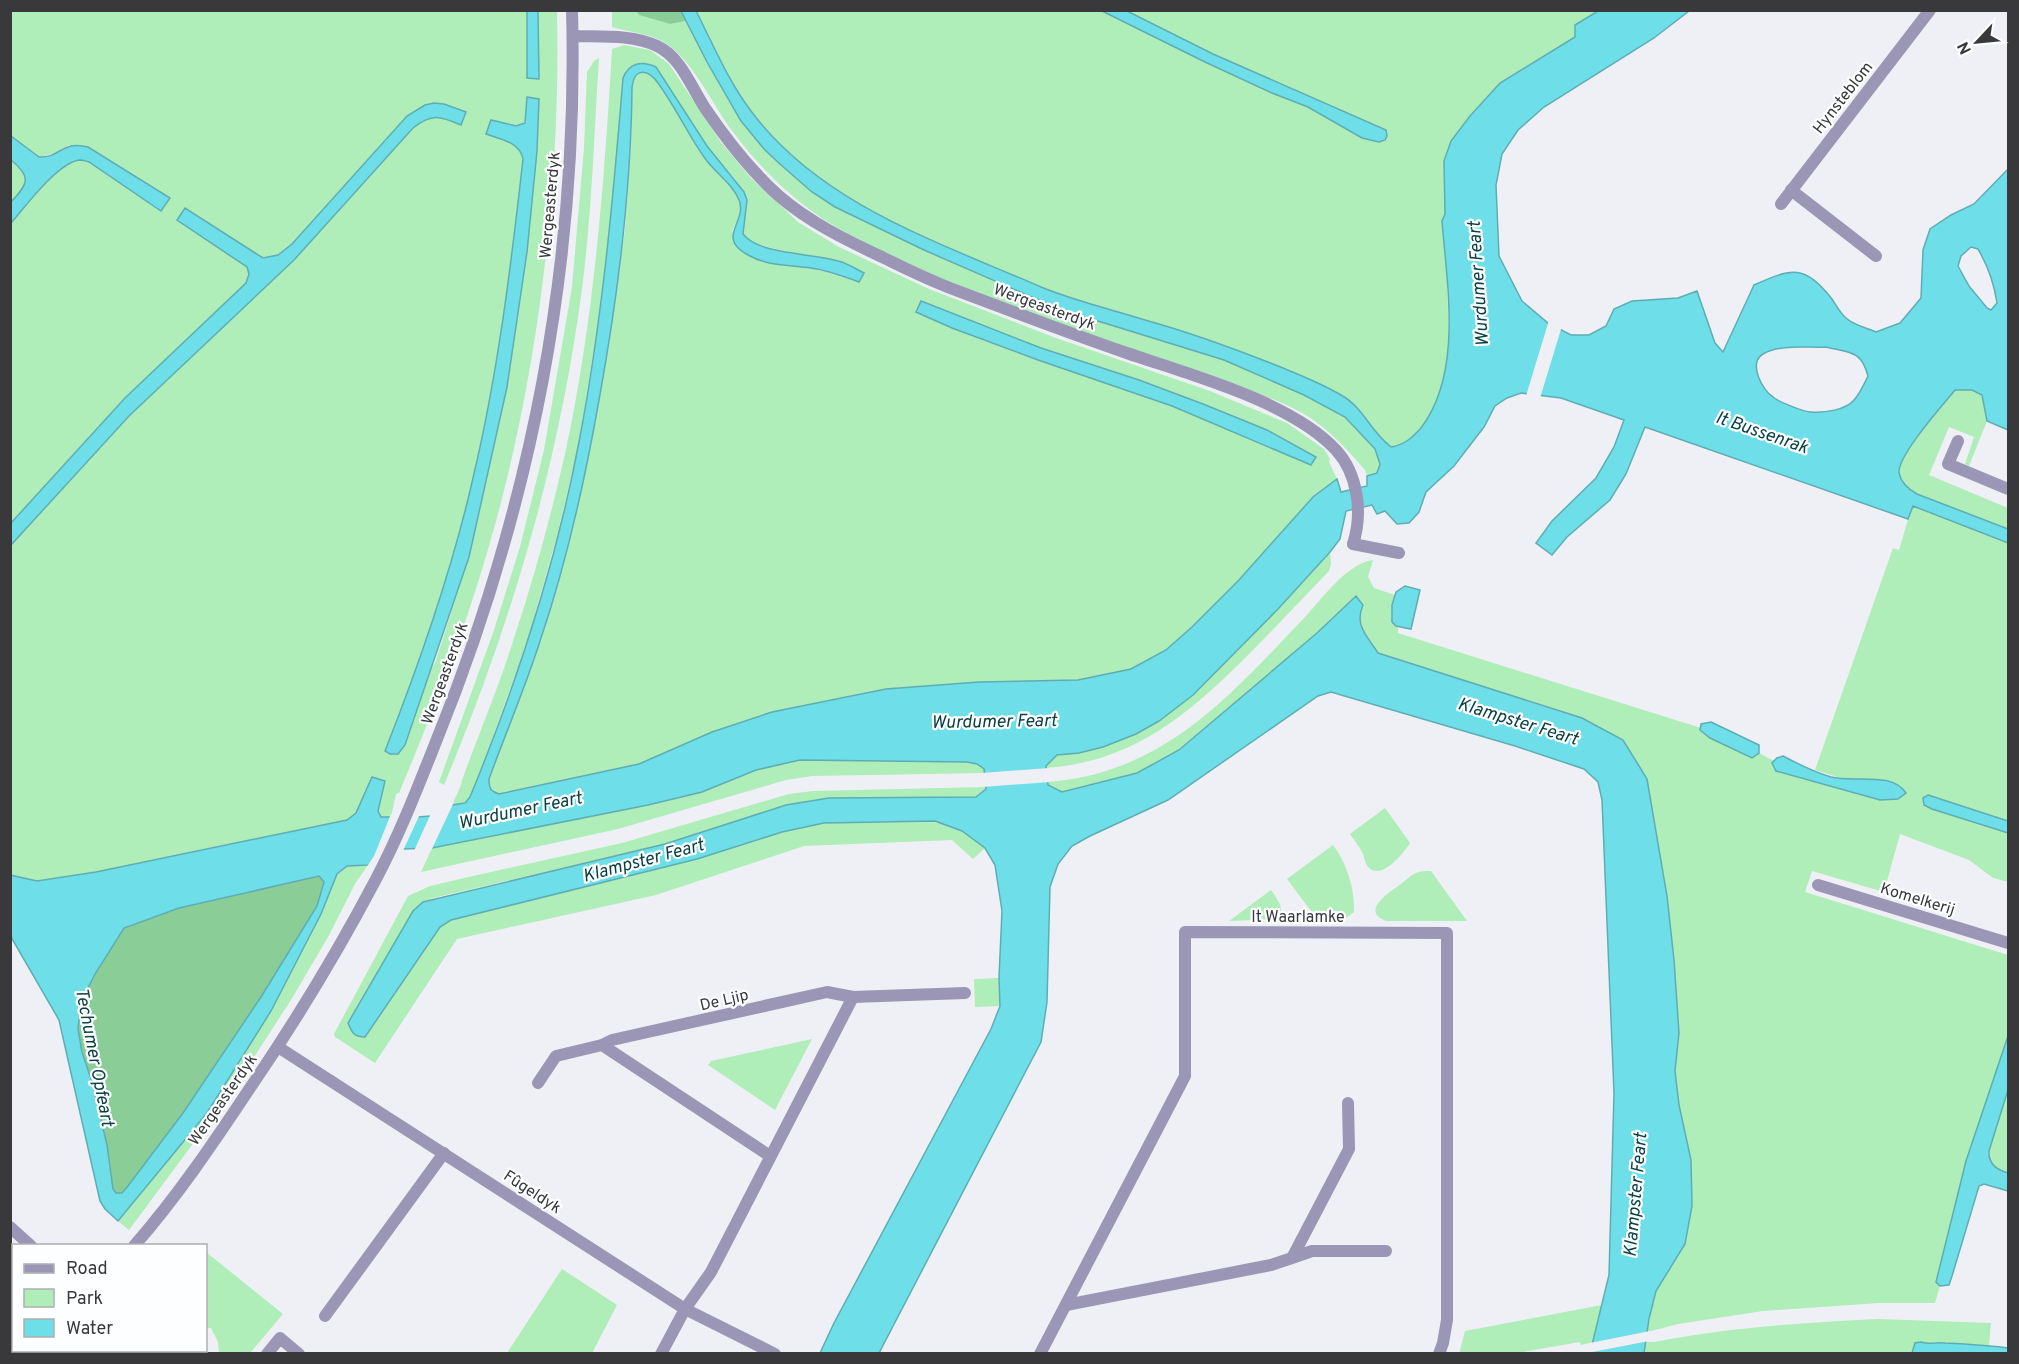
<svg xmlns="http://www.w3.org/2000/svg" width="2019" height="1364" font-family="Overpass,sans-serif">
  <rect width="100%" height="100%" fill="#eff0f5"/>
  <path fill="#afedb9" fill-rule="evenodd" d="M 11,11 L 527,11 L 527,78 L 538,79 L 538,11 L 557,11 C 561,180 539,369 493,532 C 468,622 435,707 399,793 L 396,794 L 391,817 L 381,817 L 378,811 L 379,803 L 372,777 L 356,813 L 347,820 L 96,872 L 37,881 L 11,875 L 11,545 L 129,416 L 294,260 L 413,128 C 432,113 440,116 461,125 L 434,103 L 292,244 L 278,255 L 263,259 L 185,209 L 178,220 L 247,267 L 249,274 L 246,283 L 125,398 L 11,523 L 10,223 C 25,207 58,162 79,160 C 83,160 86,161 89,162 L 161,211 L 170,198 L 69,145 L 56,153 L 39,157 L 11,136 ZM 538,99 L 537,151 L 527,252 L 507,387 L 469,557 L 435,663 L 385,750 C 420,661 452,571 474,478 C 498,373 511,266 523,159 C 520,142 500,139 486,134 L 491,120 L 516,126 L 525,123 Z
    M 612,11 L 636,11 L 639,15 L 670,24 L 686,21 L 707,62 L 781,165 L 812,192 L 835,207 L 924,250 L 1034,298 L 1072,313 L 1224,360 L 1304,395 L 1345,417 L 1376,449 L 1380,464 L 1377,473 L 1367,476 L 1365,470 C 1348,450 1331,432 1309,417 C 1288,404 1262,395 1239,386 C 1181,364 1122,346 1063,325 C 990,299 915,270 847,233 C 800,208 764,173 733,132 C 712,105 691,55 660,40 C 646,33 628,32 612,27 Z
    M 696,11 L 1102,11 L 1272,93 L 1308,107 L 1362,138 L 1379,142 L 1127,11 L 1598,11 L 1575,25 L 1575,37 L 1500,83 L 1445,214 L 1449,346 L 1440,395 L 1428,418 L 1415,436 L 1402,445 L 1391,447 L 1384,441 L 1356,406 L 1227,346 L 1147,320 L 1068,298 L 1041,287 C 939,242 820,204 751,111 C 728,81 713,44 696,11 Z
    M 624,45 L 650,50 L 669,64 L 720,141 L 750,177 L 798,222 L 839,247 L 929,289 L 1056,338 L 1210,391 L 1287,423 L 1324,449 L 1330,459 L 1329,462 L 1337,479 L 1313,497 L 1239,580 L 1192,627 L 1166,650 L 1131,669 L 1078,680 L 979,682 L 886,689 L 772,712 L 712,732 L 639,764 L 499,794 C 490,791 489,788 489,779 L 541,639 L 571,536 L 591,446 L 625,230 L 631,146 L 632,88 C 633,78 642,65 653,75 C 673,94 687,135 704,158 C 715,174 736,186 741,205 C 743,213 735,224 732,231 L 784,266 L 812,268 L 859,282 L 840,261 L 789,252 L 755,244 L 748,241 L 743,234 L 743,227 L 747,200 L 735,179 L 707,146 L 656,67 C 647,62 641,62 632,66 L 598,323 L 579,443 L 558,532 L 529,636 L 484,762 L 470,797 L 465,803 L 452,805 L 462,783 L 461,783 C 478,735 499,687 514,638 C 534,578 551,516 565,454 C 594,319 604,187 612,49 ZM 921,302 L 1041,348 L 1139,380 L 1203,404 L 1311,465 L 1172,406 L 952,328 L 916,312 Z
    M 599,58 C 594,135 592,212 582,289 C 559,463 512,622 444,785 L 439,782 L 493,633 L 520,547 L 544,450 L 572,287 L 584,148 L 587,72 L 594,61 Z
    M 10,160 C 32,177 28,184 11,202 Z
    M 1960,389 L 1972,390 L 1982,395 L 1987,421 L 1969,466 L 1965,464 L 1974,437 L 1949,427 L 1929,475 L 2008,508 L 2008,529 L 1917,494 C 1908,489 1901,483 1899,473 C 1897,457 1943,405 1954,390 Z
    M 1912,506 L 2008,543 L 2008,821 L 1928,795 L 1923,798 L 1932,809 L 2008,833 L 2008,882 L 1993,878 L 1969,860 L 1900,834 L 1884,892 L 1812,871 L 1805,892 L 2008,955 L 2008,1036 L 1966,1161 L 1936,1282 L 1940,1286 L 1935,1303 L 1879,1303 L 1763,1311 L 1678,1324 L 1647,1332 L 1656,1291 L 1685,1244 L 1679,1105 L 1675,1071 L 1679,1032 L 1674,960 L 1582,718 L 1378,653 L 1359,623 L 1356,596 L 1317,633 L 1179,750 L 1137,773 L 1062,792 L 1048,785 L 1047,782 C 1163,774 1230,696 1305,617 C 1323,598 1346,564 1373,560 L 1368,577 L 1374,588 L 1395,595 C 1391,610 1399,619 1398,633 L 1701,728 L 1701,730 L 1752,758 L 1759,753 L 1774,761 L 1772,764 L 1776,771 L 1811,781 L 1898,799 L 1906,793 L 1870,780 L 1847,780 L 1815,770 L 1893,548 L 1899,550 Z
    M 1330,552 L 1331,564 L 1329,571 C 1302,599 1276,627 1249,654 C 1190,713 1134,762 1046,768 L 1046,766 L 1057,755 L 1079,753 L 1278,609 Z
    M 800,760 L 967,762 L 977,764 L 984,769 L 984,773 L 812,776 L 786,780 L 618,829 L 421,872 L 432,848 L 648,805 L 702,792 L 756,770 Z
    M 985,787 L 986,790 L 976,797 L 786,805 L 665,844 L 433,898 L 423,902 L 413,911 L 349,1023 C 352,1033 354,1037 365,1037 L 440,927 L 451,920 L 782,832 L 824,823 L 935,821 L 962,831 L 985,848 L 973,859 L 952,840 L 804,846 L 656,895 L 457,939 L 375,1063 L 335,1037 L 334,1034 L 408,896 L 430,886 L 464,878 L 622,843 L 789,794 L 813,791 Z
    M 1385,808 L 1410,843 C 1404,853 1382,880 1369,868 C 1365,864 1365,859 1363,854 C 1360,847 1354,840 1350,834 Z
    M 1333,845 C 1347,863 1355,890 1354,912 L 1342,921 L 1317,919 L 1287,879 Z
    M 368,865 L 355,884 L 328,937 L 291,1000 L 232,1091 L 129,1230 L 118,1221 L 207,1113 L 271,1011 L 321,914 L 337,874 L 347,866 Z
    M 1431,871 L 1467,921 L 1386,921 C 1359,911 1391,891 1401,884 C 1405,881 1411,875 1416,873 C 1420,871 1426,871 1431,871 Z
    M 1271,890 C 1278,901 1287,909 1275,919 L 1229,921 Z
    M 999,978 L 1000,1006 L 975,1007 L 974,979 Z
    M 812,1039 L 775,1110 L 708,1065 L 711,1061 Z
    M 2008,1090 L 2008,1173 C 1997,1170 1988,1164 1989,1151 Z
    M 206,1252 L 283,1314 L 250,1353 L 219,1353 L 218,1342 L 211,1328 L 206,1328 Z
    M 562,1269 L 617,1305 L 592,1353 L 507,1353 Z
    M 1602,1305 L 1593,1342 L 1581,1345 L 1580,1342 L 1517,1353 L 1459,1354 L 1465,1331 Z
    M 1878,1319 L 1991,1323 L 1989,1345 L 1935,1342 L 1927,1345 L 1915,1344 L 1912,1353 L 1644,1354 L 1646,1342 L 1654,1342 C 1730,1327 1801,1323 1878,1319 Z"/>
  <path fill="#8acd96" d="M 636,11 L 681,11 L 686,21 L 670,24 L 639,15 Z
    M 319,876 L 324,882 L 317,906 L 261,997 L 183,1113 L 128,1186 L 122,1193 L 116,1193 L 113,1189 L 107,1145 L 92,1082 L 82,1052 L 78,1029 L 81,1002 L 95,974 L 124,928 L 179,908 Z"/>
  <path fill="#6edfe8" stroke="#5eadb4" stroke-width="1.5" fill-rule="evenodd" d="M 527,11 L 538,11 L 539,79 L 527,78 Z
    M 681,11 L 696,11 C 713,44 728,81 751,111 C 820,204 938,242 1041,287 C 1075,301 1110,309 1145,320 C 1192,333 1238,350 1283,368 C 1302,376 1323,384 1341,395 C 1363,407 1371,432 1391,447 C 1404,445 1412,438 1421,428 C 1463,373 1447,285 1442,221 L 1445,214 L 1444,161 L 1451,141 L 1470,116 L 1500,83 L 1575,37 L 1575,25 L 1598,11 L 1689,11 L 1654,38 L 1544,107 L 1518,130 L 1502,154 L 1496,185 L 1499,256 L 1522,301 L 1548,323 L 1571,335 L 1589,335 L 1606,326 L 1614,309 L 1632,301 L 1678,298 L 1697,291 L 1715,343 L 1723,352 L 1754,285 C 1792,268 1804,264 1832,299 C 1836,305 1840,313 1846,318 C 1853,325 1867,328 1876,332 L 1900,323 L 1921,298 L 1923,250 L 1930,229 L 1951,215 L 1974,204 L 2008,169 L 2008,430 L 1987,421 L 1982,395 L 1972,390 L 1955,390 C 1943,405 1897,456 1899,473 C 1901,483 1908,489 1917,494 L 2008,529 L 2008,543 L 1913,506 L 1908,519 L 1645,427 L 1626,474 L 1610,500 L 1567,537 L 1552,555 L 1536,543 L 1552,521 L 1596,478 L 1614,447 L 1624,420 L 1561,398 L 1521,393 L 1507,398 L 1495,406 L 1484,427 L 1454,466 L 1426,492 L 1419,512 L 1409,523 L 1397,524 L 1385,511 L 1377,514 L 1372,505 L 1346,511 L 1340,539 L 1330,552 L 1278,609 L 1193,695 L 1159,721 L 1136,734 L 1103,747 L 1079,753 L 1057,755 L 1046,766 L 1048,785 L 1062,792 L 1137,773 L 1179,750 L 1317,633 L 1356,596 L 1363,605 C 1354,625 1367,636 1378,653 L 1582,718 L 1623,740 L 1647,779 L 1667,896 L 1674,960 L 1679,1033 L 1675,1071 L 1679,1105 L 1691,1160 L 1692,1206 L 1685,1244 L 1656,1291 L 1649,1319 L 1644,1353 L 1590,1353 L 1609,1275 L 1614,1093 L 1602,800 L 1598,782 L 1584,769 L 1515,746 L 1331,692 L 1318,696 L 1168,800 L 1090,836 L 1072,846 L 1058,864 L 1050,887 L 1047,1002 L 1041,1042 L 879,1353 L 820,1353 L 834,1323 L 991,1029 L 1000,1006 L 999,978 L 1002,911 L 995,865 L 985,848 L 962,831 L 935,821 L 824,823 L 782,832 L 697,859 L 451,920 L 440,927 L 365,1037 C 354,1037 352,1033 348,1023 L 413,911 L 423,902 L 665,844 L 786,805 L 829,798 L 976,797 L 986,789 L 984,769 L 977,764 L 967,762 L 800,760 L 756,770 L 702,792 L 648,805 L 432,848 L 403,849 L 368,865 L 347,866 L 337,874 L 321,914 L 271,1011 L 207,1113 L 118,1221 L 105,1209 L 100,1201 L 59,1020 L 11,937 L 10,875 L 37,881 L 96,872 L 347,820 L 356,813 L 372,777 L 385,781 L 378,811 L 381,817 L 418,817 L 430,816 L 452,805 L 465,803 L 470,797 C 517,683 556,563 579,442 C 602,322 613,200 623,78 C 629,63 642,60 656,67 L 707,146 L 744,192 L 747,200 L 743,234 C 759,255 813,253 838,261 C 847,263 856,269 864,273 L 859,282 C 843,276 827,270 811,268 C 789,265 767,266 748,255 C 715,237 748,222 739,200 C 732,183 714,172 704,157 C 687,133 675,106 658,83 C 647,68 634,68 632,88 C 631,194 618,296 599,400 C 585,480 567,561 541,638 C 526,686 506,732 489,779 C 489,788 490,791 499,794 L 639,764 L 712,732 L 772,712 L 886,689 L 979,682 L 1078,680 L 1131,669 L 1166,650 L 1192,627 L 1239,580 L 1313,497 L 1337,479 L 1341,492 L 1367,486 L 1367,476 L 1377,473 L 1380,464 L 1375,449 L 1345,417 L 1304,395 L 1224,360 L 1072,313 L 1034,298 L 924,250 L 835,207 L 812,192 L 781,165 L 764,149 L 741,121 L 707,62 ZM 1971,247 L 1978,249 C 1988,266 1994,283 1997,303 L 1991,310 L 1987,308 L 1969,286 L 1958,266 L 1961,256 ZM 1826,347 C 1850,353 1861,350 1868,376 C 1864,384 1860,394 1854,400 C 1846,410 1824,413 1811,412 C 1804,412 1779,402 1773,397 C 1762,390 1748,363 1763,354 C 1780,344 1807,348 1826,347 ZM 319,876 L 324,882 L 317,906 L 261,997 L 183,1113 L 128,1186 L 122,1193 L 116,1193 L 113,1189 L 107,1145 L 92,1082 L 82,1052 L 78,1029 L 81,1002 L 95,974 L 124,928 L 179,908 Z
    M 1102,11 L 1127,11 L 1213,54 L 1386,130 L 1387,136 L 1385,140 L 1379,142 L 1362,138 L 1308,107 L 1272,93 L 1205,62 Z
    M 527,97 L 539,99 L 537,151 L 527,252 L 507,387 L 469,557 L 405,745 L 398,754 L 390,754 L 385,751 C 420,662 452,571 473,478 C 498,373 511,266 523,159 C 520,142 500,139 486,134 L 491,120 L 516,126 L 525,123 Z
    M 434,103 L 444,104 L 466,112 L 461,125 C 440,116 432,113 413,128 L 294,260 L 129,416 L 11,545 L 11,523 L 125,398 L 246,283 L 249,274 L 247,267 L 177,220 L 185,208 L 263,258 L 278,255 L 292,244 L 407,116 L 425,105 Z
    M 11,136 L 39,157 C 61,158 62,140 88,147 L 170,198 L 161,211 L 89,162 C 86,161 83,160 80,160 C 58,162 25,207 11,223 L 11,202 C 28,184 32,177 11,160 Z
    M 921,301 L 1041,348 L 1139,380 L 1203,404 L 1267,430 L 1316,457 L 1311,465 L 1172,406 L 1038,360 L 952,328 L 916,312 Z
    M 1405,586 L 1420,590 L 1411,629 L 1396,626 L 1392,622 L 1392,605 L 1396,592 Z
    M 1711,722 L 1759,745 L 1759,753 L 1752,758 L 1710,738 L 1700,730 L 1701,724 Z
    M 1783,756 C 1798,764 1814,772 1831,777 C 1854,783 1892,771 1906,793 L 1898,799 L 1880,800 L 1776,771 L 1772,763 L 1777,758 Z
    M 1928,795 L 2008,821 L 2008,833 L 1932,809 L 1924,805 L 1923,798 Z
    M 2008,1036 L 2008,1090 L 1989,1151 C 1988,1164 1997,1170 2008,1173 L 2008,1191 L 1984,1184 L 1979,1186 L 1952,1276 L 1949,1285 L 1940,1286 L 1936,1282 L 1966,1161 Z
    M 1921,1342 C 1929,1345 1936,1342 1945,1343 C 1966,1344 1987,1345 2008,1348 L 2008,1353 L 1912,1353 L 1915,1343 Z"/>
  <path fill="#eff0f5" d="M 1549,320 L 1562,326 L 1540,398 L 1526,396 Z
    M 1049,768 L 1050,782 L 982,787 L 981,773 Z
    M 454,802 L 431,851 L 414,851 L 432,811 Z
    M 391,814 L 420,814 L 402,853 L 366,868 L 374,856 Z
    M 1650,1331 L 1649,1341 L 1587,1353 L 1590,1343 Z"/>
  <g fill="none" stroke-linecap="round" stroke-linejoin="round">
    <path stroke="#9b96b6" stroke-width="12" d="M 1791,190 L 1876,256
      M 1353,544 L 1399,553
      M 602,1045 L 770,1156
      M 538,1083 L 556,1056 L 602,1045 L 612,1040 L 827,992 L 853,997 L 965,993
      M 1292,1258 L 1312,1251 L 1386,1251
      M 1066,1305 L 1271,1265 L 1292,1258 L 1349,1149 L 1348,1103
      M 325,1316 L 444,1153"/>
    <path stroke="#9b96b6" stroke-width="12" d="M 573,36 C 600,37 631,34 657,46 C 681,57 691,87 705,108 C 726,139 751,171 779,196 C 809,222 846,240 882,257 C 904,268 927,279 950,288 C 1008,310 1066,332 1124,352 C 1187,374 1291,401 1336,450 C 1358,474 1363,513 1353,544
      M 1781,204 L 1930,10
      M 1958,441 L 1948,464 L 2008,489
      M 1818,885 L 2008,943
      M 278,1047 L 685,1309 L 775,1354
      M 10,1227 L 31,1246
      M 267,1354 L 280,1338 L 299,1354
      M 661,1354 L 685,1309 L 711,1272 L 853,997
      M 1040,1354 L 1185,1076 L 1185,932 L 1447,933 L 1447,1320 L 1443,1343 L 1439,1354"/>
    <path stroke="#9b96b6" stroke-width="12" d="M 134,1246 C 177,1197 214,1142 250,1088 C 295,1022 337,953 375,881 C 399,836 418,787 437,739 C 531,506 579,262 572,10
      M 38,1354 L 40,1350"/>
  </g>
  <g text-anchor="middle" stroke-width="4.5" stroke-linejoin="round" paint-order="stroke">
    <g font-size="16" fill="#39393b" stroke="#fdfeff">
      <text transform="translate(1842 97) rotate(-52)" y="6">Hynsteblom</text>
      <text transform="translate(549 205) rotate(-85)" y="6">Wergeasterdyk</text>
      <text transform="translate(1045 306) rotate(20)" y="6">Wergeasterdyk</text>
      <text transform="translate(444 673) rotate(-70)" y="6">Wergeasterdyk</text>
      <text transform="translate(1918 898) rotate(17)" y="6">Komelkerij</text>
      <text x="1298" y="922">It Waarlamke</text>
      <text transform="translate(724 999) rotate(-13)" y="6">De Ljip</text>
      <text transform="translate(222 1099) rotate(-55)" y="6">Wergeasterdyk</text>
      <text transform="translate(533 1191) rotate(33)" y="6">Fûgeldyk</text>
    </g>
    <g font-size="18" font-style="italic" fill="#0b4145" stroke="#fdfeff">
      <text transform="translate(1478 284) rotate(-94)" y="6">Wurdumer Feart</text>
      <text transform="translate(1762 432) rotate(19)" y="6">It Bussenrak</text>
      <text transform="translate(994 721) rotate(-1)" y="6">Wurdumer Feart</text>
      <text transform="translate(1518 721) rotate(17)" y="6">Klampster Feart</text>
      <text transform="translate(520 810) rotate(-12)" y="6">Wurdumer Feart</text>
      <text transform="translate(643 860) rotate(-15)" y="6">Klampster Feart</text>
      <text transform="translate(95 1057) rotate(79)" y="6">Techumer Opfeart</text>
      <text transform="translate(1635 1195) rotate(-85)" y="6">Klampster Feart</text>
    </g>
  </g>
  <rect width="2019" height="1364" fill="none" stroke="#39393b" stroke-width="24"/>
  <rect x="12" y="1244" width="195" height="108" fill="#fdfeff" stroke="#afafb1" stroke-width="1.5"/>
  <rect x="24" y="1264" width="30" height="9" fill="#9b96b6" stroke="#afafb1" stroke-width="1.5"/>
  <text x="66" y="1274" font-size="18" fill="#39393b">Road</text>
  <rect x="24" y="1289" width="30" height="18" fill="#afedb9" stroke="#afafb1" stroke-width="1.5"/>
  <text x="66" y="1304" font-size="18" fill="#39393b">Park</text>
  <rect x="24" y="1319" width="30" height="18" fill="#6edfe8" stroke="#afafb1" stroke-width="1.5"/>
  <text x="66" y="1334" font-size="18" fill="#39393b">Water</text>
  <g transform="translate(1977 42) rotate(244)" stroke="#fdfeff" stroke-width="4.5" paint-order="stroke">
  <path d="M0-4.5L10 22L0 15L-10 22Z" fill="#39393b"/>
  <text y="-9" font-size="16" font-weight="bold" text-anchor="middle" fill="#39393b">N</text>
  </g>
</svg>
